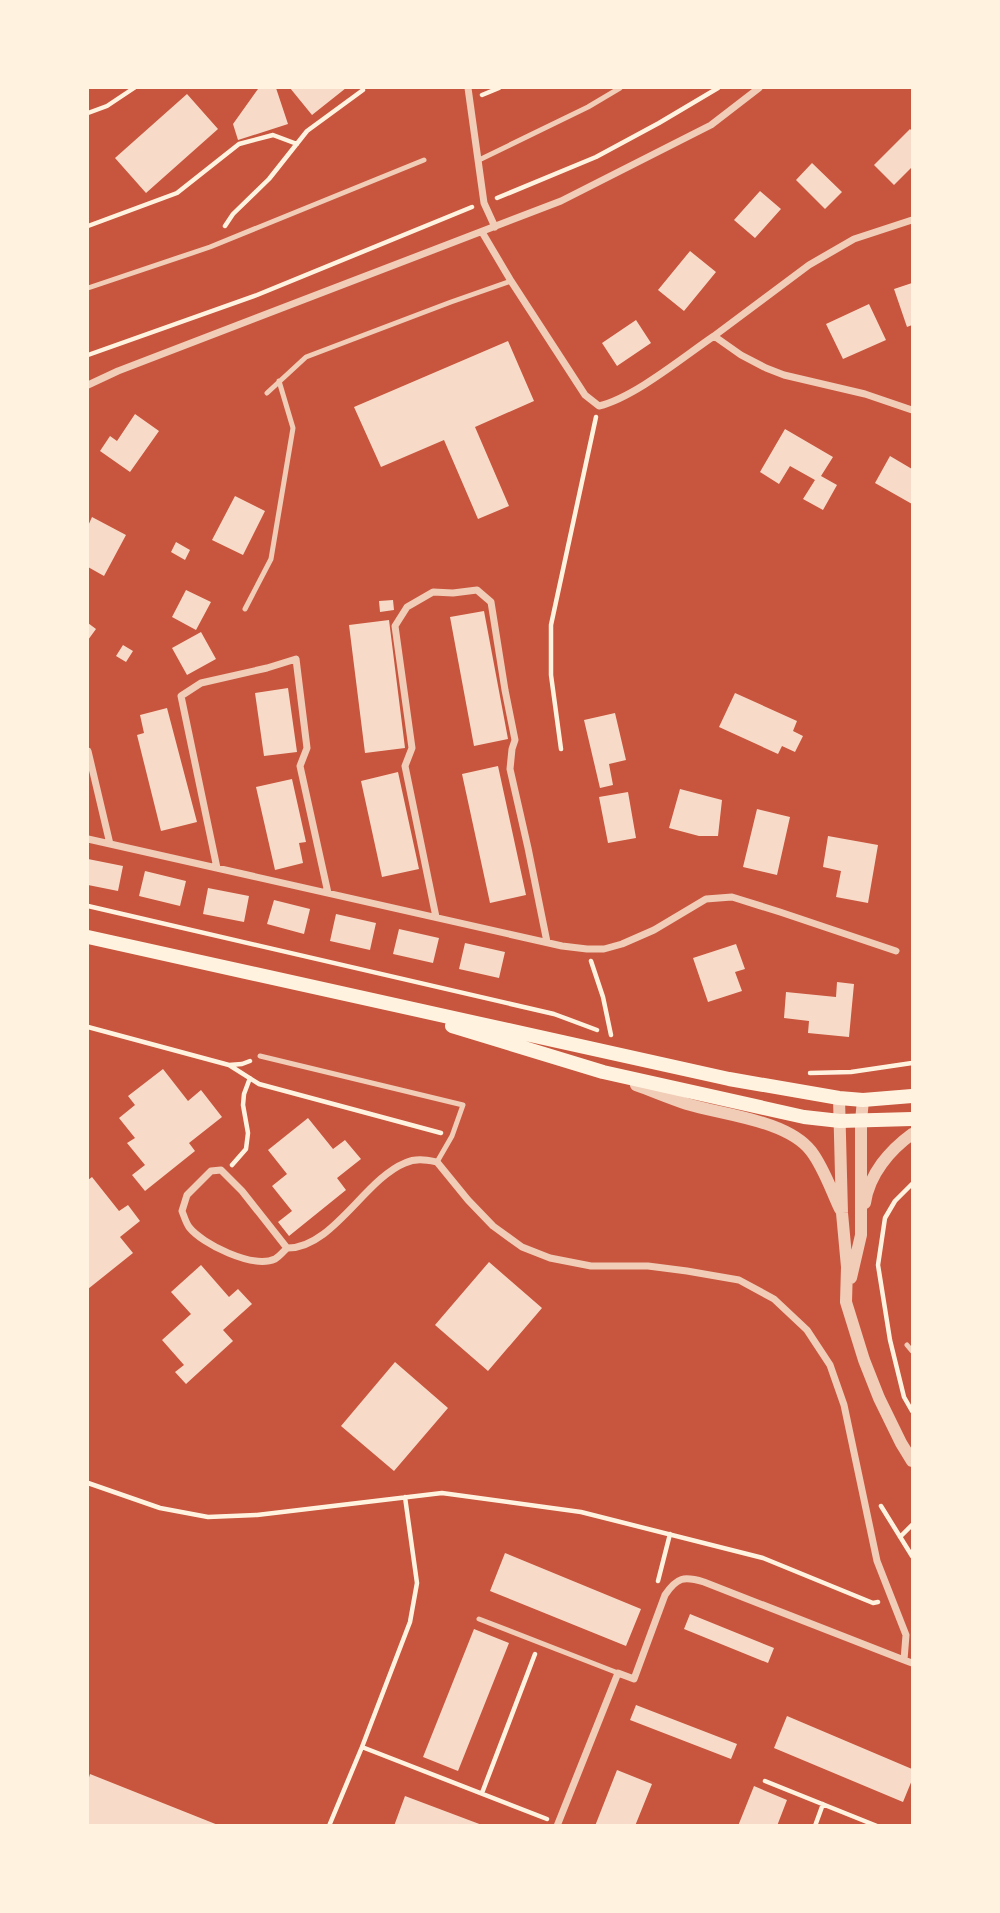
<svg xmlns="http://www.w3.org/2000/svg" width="1000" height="1913" font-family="Overpass,sans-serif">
  <rect width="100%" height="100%" fill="#c8553d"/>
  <path fill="#f7dbc8" d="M 267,88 L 276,88 L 288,124 L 238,140 L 233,124 L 258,89 Z
    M 290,88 L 346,88 L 312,115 Z
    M 187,94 L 218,129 L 146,193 L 115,158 Z
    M 910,129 L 912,131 L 912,167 L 894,185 L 874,165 Z
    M 812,163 L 842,192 L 825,209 L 796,180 Z
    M 760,191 L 781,209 L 755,238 L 734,220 Z
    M 690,251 L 716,272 L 684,311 L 658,290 Z
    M 912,283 L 912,325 L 907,327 L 894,289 Z
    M 869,304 L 886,340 L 843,359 L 826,324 Z
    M 636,320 L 651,343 L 617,366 L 602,343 Z
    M 508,341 L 534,401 L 475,427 L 509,506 L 478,519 L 444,440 L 381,467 L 354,407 Z
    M 135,414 L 159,431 L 130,472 L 100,451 L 110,436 L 117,441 Z
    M 785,429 L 833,457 L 821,476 L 837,485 L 823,510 L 803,499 L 815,480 L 790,466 L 779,484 L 760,472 Z
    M 890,456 L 912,469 L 912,504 L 875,483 Z
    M 235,496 L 265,511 L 243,555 L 212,540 Z
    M 92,517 L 126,535 L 104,576 L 88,567 L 88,526 Z
    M 176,542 L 190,550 L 185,560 L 171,552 Z
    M 186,590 L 211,602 L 196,630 L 172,617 Z
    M 393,600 L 394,610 L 380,612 L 379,601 Z
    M 484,611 L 508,739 L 474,746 L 450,617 Z
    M 389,620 L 405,748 L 365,753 L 349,625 Z
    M 88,623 L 96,629 L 88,640 Z
    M 201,632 L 216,659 L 187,675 L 172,648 Z
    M 123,645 L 133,651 L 126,662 L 116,656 Z
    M 288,688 L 297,752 L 264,756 L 255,693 Z
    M 735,693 L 797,721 L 793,731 L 803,736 L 795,752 L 782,746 L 778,754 L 719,727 Z
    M 167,708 L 197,822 L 161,831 L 137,735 L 144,733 L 140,715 Z
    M 615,713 L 626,760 L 609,764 L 613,785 L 600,788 L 584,720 Z
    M 498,766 L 526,895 L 490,903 L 462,774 Z
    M 398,772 L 419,869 L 382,877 L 361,781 Z
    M 292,779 L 306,842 L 299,843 L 303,863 L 275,870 L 256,787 Z
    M 680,789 L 722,800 L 718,836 L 699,836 L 669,828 Z
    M 628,792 L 636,838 L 608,843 L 599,797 Z
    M 757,809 L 790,817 L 777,875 L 743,867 Z
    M 828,836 L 878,845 L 868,903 L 836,897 L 841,871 L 823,867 Z
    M 88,859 L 123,866 L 118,891 L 88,885 Z
    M 145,871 L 186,881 L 180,906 L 139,896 Z
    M 208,888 L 249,896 L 244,922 L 203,914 Z
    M 274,900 L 310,909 L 304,934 L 267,924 Z
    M 336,914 L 376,923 L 370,950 L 330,941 Z
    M 399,929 L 439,938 L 433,963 L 393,954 Z
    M 465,943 L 505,952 L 499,978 L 459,969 Z
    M 736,944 L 745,969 L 735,972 L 742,991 L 708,1002 L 693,958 Z
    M 837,982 L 854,984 L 849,1037 L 808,1033 L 809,1021 L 784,1018 L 786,992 L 836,997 Z
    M 163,1069 L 188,1101 L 201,1090 L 222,1117 L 189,1143 L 195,1151 L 145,1191 L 132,1175 L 145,1165 L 127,1143 L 135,1138 L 119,1118 L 135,1105 L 128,1096 Z
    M 308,1118 L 333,1149 L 345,1140 L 361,1159 L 337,1178 L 346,1190 L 289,1236 L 278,1222 L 292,1211 L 272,1186 L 287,1174 L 268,1150 Z
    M 92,1177 L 119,1211 L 128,1205 L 140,1221 L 120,1237 L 133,1253 L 88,1289 L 88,1180 Z
    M 489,1262 L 542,1308 L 488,1371 L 435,1325 Z
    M 201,1265 L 229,1297 L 238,1289 L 252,1304 L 223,1330 L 233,1341 L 186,1384 L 175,1372 L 184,1365 L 162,1340 L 191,1314 L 171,1292 Z
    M 395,1362 L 448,1408 L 394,1471 L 341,1426 Z
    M 505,1553 L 641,1609 L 626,1646 L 490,1591 Z
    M 690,1614 L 774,1648 L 768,1663 L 684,1629 Z
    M 474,1629 L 509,1643 L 458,1771 L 423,1757 Z
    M 636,1705 L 737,1744 L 731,1759 L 630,1720 Z
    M 787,1716 L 912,1769 L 912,1780 L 903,1802 L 774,1748 Z
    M 617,1770 L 652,1784 L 635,1826 L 595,1826 Z
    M 90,1774 L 218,1825 L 217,1826 L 88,1825 L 88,1781 Z
    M 754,1786 L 787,1800 L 777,1826 L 738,1826 Z
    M 405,1796 L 482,1825 L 482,1826 L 394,1826 Z"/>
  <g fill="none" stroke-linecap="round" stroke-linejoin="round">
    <path stroke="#fff3e0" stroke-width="4.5" d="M 482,95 L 499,88
      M 88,113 L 107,106 L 134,88
      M 497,198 L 596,157 L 659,123 L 718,88
      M 88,226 L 177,193 L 239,144 L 273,135 L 297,144
      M 225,226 L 233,214 L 269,179 L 307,131 L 363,90
      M 88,355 L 257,295 L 472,207
      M 561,749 L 551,675 L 551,625 L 596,417
      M 88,906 L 554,1014 L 597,1030
      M 591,961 L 603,997 L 611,1035
      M 88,1027 L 229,1065 L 242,1064 L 250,1061
      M 229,1065 L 259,1084 L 441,1133
      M 810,1073 L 851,1072 L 912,1063
      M 232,1165 L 246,1149 L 248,1133 L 243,1105 L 244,1094 L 250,1078
      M 912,1184 L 895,1201 L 885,1218 L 878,1265 L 890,1340 L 904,1397 L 912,1411
      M 88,1483 L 160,1508 L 208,1517 L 257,1515 L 442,1493 L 581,1512 L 763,1558 L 873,1603 L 878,1602
      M 881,1506 L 912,1556
      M 900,1537 L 912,1525
      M 658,1581 L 670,1534
      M 362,1747 L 547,1819
      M 765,1781 L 877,1826
      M 482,1793 L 535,1654
      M 329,1826 L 362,1747 L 410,1622 L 417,1583 L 405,1497
      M 815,1826 L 823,1804"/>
    <path stroke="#f1ccb7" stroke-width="5" d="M 479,160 L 588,107 L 620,88
      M 88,288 L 210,247 L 424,160
      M 267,393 L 306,357 L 451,302 L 511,281
      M 245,609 L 271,559 L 293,428 L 279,381
      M 260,1056 L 463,1105 L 452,1136 L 437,1162
      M 907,1345 L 912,1351
      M 479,1619 L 618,1673"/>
    <path stroke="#f1ccb7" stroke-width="7" d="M 468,88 L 484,203 L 495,227
      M 482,232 L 511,281 L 585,395 L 599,406 C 635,397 683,357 714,336 L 741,355 L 766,368 L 784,375 L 865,394 L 912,410
      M 714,336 L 809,265 L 854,239 L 912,220
      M 88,385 L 118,371 L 561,201 L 711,125 L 759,88
      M 88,751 L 110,844
      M 88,839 L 562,946 L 587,949 L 604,949 L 622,944 L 654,930 L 706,899 L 732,897 L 780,912 L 896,951
      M 217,868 L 181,696 L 201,683 L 267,668 L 296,659 L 307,748 L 300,766 L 328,893
      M 436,917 L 405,766 L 412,748 L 395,626 L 407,607 L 433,592 L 453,593 L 477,590 L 491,602 L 505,690 L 515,740 L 512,749 L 510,769 L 528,848 L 547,942
      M 287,1248 C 284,1251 279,1257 275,1259 C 253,1269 202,1244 189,1227 C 186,1223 184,1216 182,1211 L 187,1195 L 211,1171 L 221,1170 L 242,1191 L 287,1248 C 332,1249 365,1179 405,1163 C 416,1158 426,1160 437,1162 L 468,1200 L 493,1226 L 522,1247 L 550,1258 L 591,1266 L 648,1266 L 687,1271 L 739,1280 L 774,1299 L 807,1330 L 830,1365 L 844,1405 L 877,1561 L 906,1635 L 904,1660 L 912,1663
      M 557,1826 L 618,1673 L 634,1679 L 665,1595 C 677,1577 684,1576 704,1582 L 904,1660"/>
    <path stroke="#f1ccb7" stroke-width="12" d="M 636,1085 C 653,1091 669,1098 687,1104 C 723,1115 787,1120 811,1151 C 824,1168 831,1190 840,1209
      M 839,1098 L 842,1213 L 847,1267 L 846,1302 L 864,1360 L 879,1398 L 901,1443 L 912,1461
      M 865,1203 C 869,1174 890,1150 912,1134
      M 851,1278 L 861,1235 L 861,1121 L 863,1100"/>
    <path stroke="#fff3e0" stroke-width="14" d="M 88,937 L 729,1079 L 839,1098 L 863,1100 L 912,1096
      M 452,1026 L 603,1072 L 804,1117 L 840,1121 L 912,1119"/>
  </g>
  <rect width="1000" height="1913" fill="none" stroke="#fff3e0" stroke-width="178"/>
</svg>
